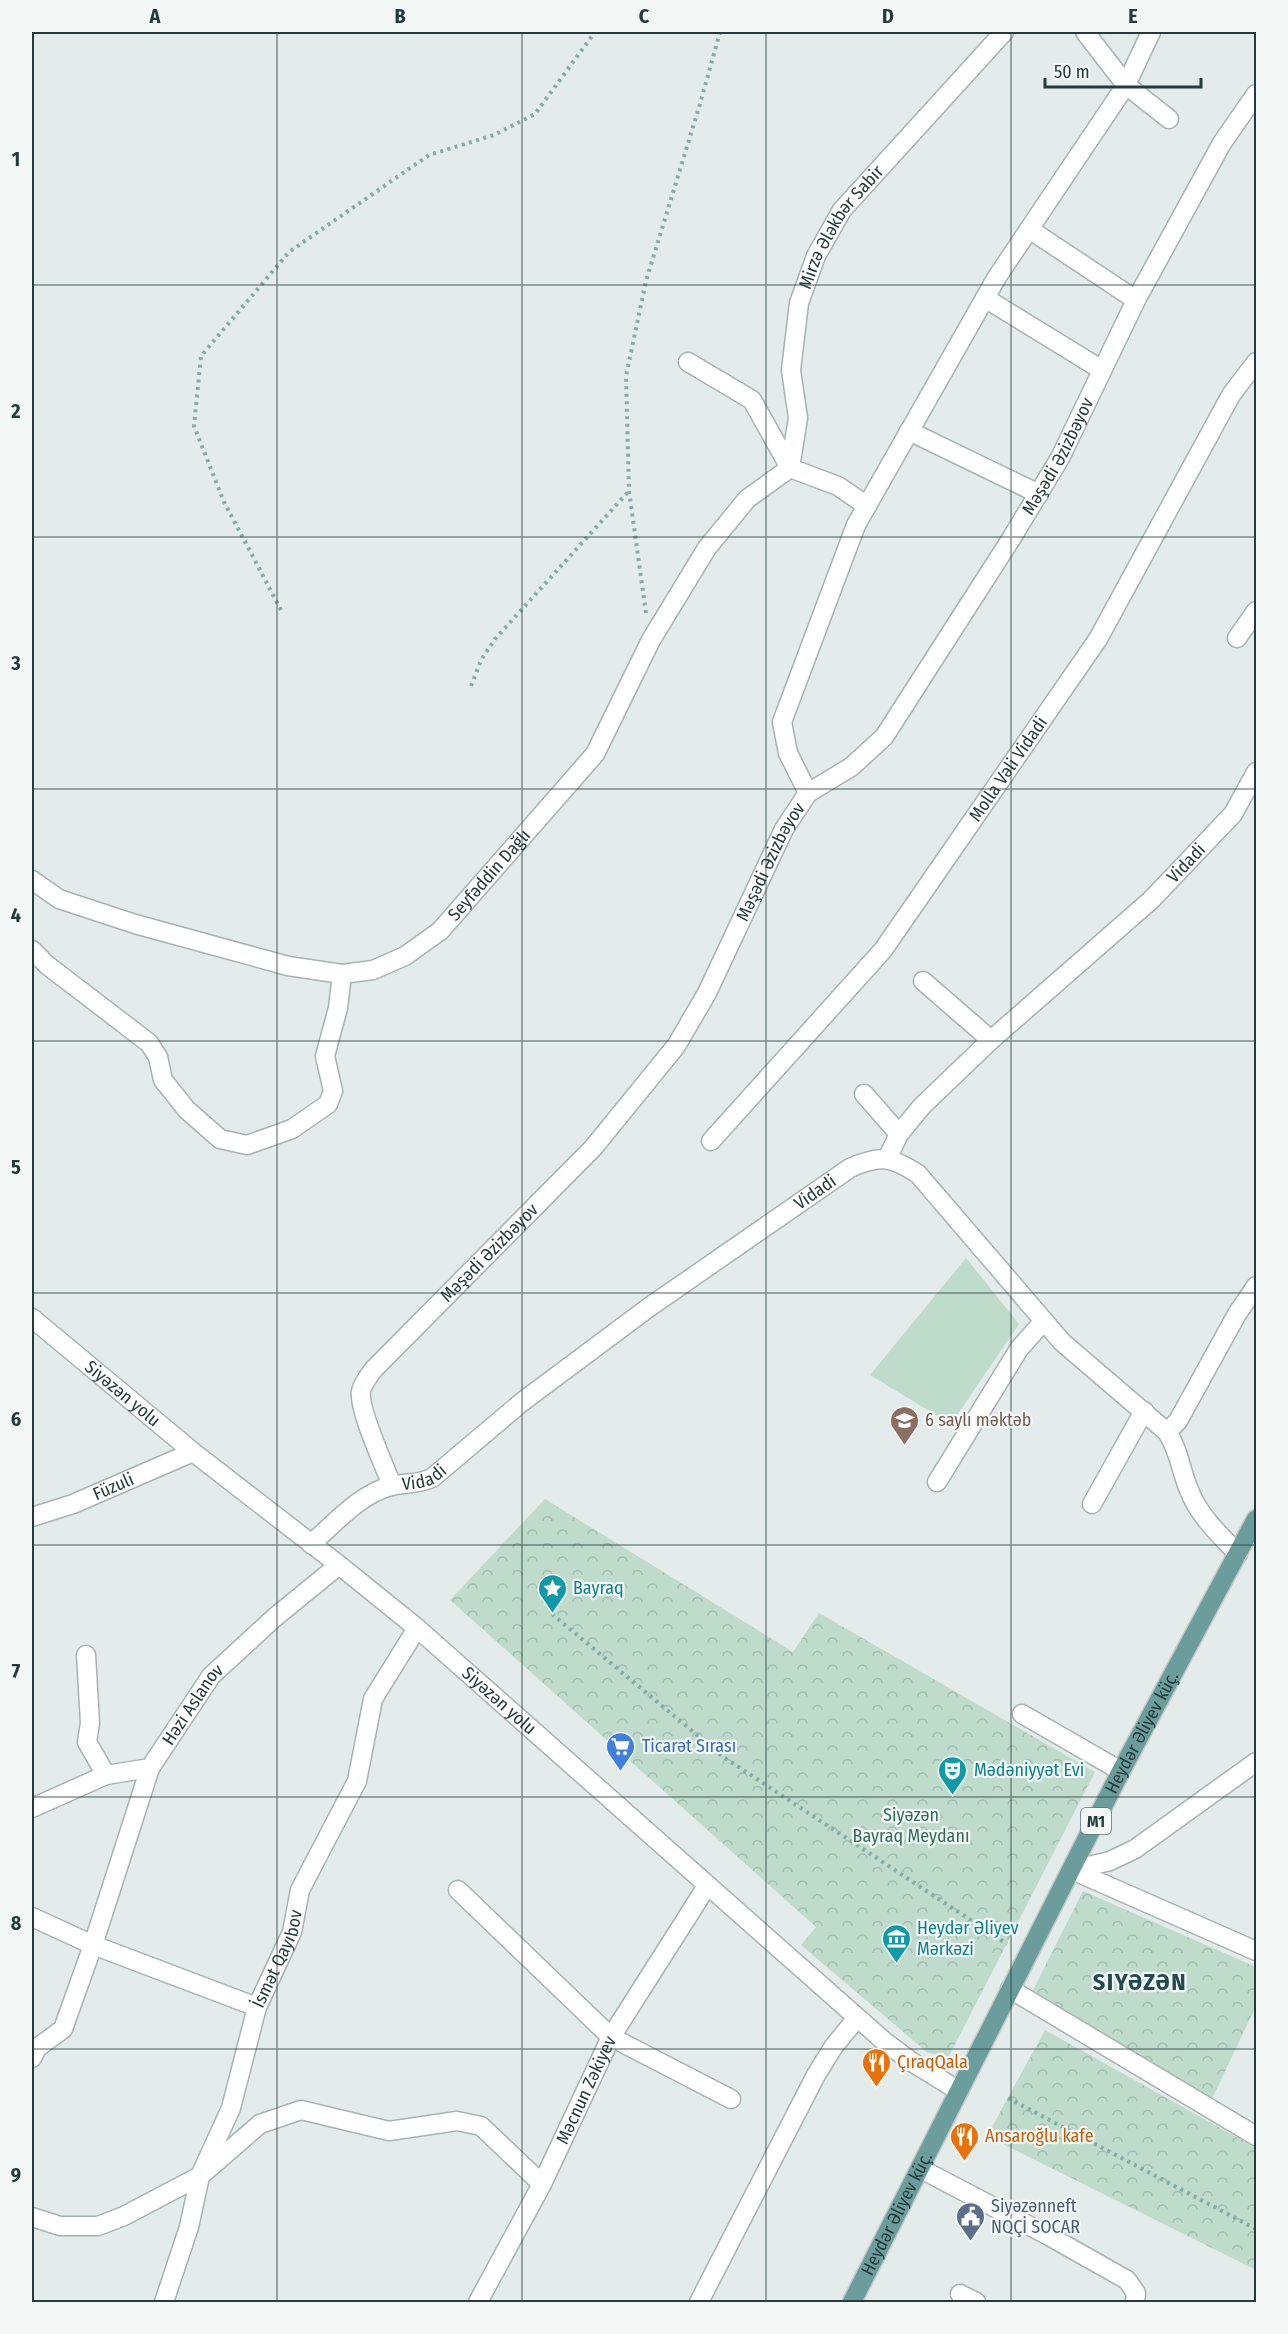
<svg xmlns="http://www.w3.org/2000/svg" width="1288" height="2334" font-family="'Fira Sans Condensed',sans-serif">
  <defs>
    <pattern id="park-crowns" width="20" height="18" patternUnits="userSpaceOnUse" patternTransform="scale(1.5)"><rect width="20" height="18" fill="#bedbcc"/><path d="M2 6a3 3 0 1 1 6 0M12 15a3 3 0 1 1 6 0" fill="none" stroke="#a3bdb0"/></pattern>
  </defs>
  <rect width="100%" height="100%" fill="#e3ecea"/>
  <path fill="#bedbcc" d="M 966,1258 L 1019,1324 L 951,1424 L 870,1375 Z"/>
  <path fill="url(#park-crowns)" d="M 545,1499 L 793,1652 L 819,1613 L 1095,1772 L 949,2056 L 928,2053 L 801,1945 L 816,1927 L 450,1600 Z
    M 1083,1891 L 1256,1967 L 1256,2006 L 1211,2101 L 1033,1990 Z
    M 1045,2030 L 1256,2148 L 1256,2270 L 987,2136 Z"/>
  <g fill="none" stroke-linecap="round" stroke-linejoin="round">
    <defs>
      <g id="minor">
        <path d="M 1085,32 L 1126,85 L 1169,119"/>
        <path d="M 1029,229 L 1136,300"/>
        <path d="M 985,298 L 1102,370"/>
        <path d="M 688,362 L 752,400 L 790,468 L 838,486 L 867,506"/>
        <path d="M 909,431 L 1039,494"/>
        <path d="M 1237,638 L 1256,611"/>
        <path d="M 808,793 L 788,753 L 782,722 L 856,525 L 997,277 L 1126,85 L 1151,32"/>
        <path id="s1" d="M 32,880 L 59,899 L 135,924 L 288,966 L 342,974 L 373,970 L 405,956 L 440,931 L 595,754 L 651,640 L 707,548 L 747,499 L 790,468 L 798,418 L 791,370 L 799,303 L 816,256 L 842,210 L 1004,32"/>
        <path d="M 32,950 L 47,965 L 149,1043 L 158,1057 L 163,1080 L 187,1110 L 220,1139 L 247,1145 L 292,1129 L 328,1104 L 333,1091 L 325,1056 L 338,1008 L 342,974"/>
        <path d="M 923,981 L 991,1040"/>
        <path d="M 864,1094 L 899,1134"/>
        <path id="s2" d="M 711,1141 L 883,950 L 1098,639 L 1231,395 L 1256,362"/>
        <path id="s3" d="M 887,1159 L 899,1134 L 922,1106 L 991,1040 L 1151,900 L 1233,814 L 1256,772"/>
        <path id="s4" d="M 32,1318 L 193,1452 L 339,1565 L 417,1628 L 885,2042 L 912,2062 L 959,2091"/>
        <path d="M 1167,1432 L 1178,1421 L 1237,1314 L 1256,1286"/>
        <path d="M 937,1482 L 1019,1349 L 1043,1322"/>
        <path id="s5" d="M 392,1486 C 385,1466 358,1410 361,1391 C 363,1383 369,1376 373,1370 L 593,1148 L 676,1046 L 707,993 L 784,829 L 808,793 L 851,767 L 884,737 L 1011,539 L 1060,458 L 1136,300 L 1222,143 L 1256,94"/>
        <path d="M 1092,1504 L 1144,1411"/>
        <path id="s6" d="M 32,1517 L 73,1504 L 193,1452"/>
        <path id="s7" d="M 311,1544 C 335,1523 360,1494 391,1486 C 407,1482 416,1485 432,1478 L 522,1402 L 648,1308 L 850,1168 C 879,1155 891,1156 918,1174 L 1062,1342 L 1167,1432 C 1180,1452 1180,1469 1189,1490 C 1199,1516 1219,1534 1238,1554"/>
        <path d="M 86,1655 L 90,1723 L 87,1742 L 106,1775"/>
        <path d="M 1022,1714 L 1121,1771"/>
        <path id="s8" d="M 32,1808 L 106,1775 L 150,1768 L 211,1676 L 274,1618 L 339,1565"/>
        <path d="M 1072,1870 L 1110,1861 L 1135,1849 L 1256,1762"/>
        <path d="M 1072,1870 L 1256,1951"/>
        <path d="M 458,1890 L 611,2037 L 731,2099"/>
        <path d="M 32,1917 L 93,1945 L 257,2007"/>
        <path d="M 1010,1989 L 1256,2136"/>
        <path d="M 32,2058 L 37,2048 L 63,2029 L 93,1945 L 150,1768"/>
        <path d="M 921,2169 L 1049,2236 L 1127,2280 L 1136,2293 L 1135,2302"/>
        <path d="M 32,2217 L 60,2226 L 98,2226 L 124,2216 L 200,2176 L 260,2124 L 301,2110 L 389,2131 L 457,2121 L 481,2126 L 542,2184"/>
        <path d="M 960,2294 L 976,2302"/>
        <path id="s9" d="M 164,2302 L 189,2227 L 200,2176 L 231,2108 L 257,2007 L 292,1932 L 300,1890 L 357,1781 L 373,1699 L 417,1628"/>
        <path id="s10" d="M 478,2302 L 542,2184 L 611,2037 L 707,1886"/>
        <path d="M 699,2302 L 816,2075 L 834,2046 L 857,2018"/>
      </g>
      <g id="major">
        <path id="s11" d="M 852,2302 L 1121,1771 L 1256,1519"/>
      </g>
    </defs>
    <use href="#minor" stroke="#a6b3b2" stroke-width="21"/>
    <use href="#major" stroke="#c2c8c8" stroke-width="21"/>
    <path stroke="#86adaa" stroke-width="4" stroke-dasharray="3 4.5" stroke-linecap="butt" d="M 281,610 L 224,502 L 194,426 L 201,356 L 289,252 L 429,155 L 494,135 L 535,114 L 595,32
      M 646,613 L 629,491 L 626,376 L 646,281 L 700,104 L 720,32
      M 471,686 L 481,660 L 495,639 L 628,492
      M 552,1614 L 722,1756 L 1007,1944
      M 1008,2098 L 1256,2229"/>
    <use href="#minor" stroke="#fff" stroke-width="18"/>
    <use href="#major" stroke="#6b9d9c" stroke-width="18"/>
  </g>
  <path fill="none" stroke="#243b3b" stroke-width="1.5" stroke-opacity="0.55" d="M 277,32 L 277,2302M 522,32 L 522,2302M 766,32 L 766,2302M 1011,32 L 1011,2302M 32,285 L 1256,285M 32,537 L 1256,537M 32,789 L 1256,789M 32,1041 L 1256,1041M 32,1293 L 1256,1293M 32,1545 L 1256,1545M 32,1797 L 1256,1797M 32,2049 L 1256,2049"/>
  <defs>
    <symbol id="school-pin" viewBox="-11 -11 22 30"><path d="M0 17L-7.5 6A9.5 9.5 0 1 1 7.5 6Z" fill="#8d6e63" stroke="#f3f8f7"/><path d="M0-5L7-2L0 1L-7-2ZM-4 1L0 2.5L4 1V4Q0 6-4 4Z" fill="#fff"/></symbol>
    <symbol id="sight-pin" viewBox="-11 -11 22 30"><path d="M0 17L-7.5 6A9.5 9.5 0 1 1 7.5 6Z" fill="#0f9aa8" stroke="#f3f8f7"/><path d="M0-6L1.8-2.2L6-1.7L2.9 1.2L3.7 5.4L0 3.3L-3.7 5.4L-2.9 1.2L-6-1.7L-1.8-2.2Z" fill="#fff"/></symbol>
    <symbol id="supermarket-pin" viewBox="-11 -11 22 30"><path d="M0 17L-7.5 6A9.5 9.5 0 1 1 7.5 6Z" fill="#3f7fe0" stroke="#f3f8f7"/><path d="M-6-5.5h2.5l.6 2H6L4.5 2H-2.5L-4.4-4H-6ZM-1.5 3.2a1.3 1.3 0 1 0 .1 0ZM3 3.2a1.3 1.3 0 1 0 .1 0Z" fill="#fff"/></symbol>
    <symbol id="theatre-pin" viewBox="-11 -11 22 30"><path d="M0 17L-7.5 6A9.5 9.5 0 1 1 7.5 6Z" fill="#0f9aa8" stroke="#f3f8f7"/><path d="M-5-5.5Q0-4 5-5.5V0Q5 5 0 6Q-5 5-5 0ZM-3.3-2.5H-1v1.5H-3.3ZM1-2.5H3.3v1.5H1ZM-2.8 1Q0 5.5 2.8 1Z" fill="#fff"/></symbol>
    <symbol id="museum-pin" viewBox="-11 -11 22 30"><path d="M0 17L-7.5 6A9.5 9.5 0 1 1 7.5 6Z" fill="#0f9aa8" stroke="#f3f8f7"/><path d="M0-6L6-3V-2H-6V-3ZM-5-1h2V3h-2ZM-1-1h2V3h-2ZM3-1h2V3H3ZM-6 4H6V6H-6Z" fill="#fff"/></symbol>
    <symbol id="restaurant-pin" viewBox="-11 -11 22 30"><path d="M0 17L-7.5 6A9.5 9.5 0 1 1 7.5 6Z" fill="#e8710a" stroke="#f3f8f7"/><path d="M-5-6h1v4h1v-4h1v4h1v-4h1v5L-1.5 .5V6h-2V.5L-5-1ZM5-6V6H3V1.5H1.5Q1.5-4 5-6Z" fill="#fff"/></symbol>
    <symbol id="civic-pin" viewBox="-11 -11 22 30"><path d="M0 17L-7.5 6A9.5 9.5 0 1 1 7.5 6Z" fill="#5c6f8a" stroke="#f3f8f7"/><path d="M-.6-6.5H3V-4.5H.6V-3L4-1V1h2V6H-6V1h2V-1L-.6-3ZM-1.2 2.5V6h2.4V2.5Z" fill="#fff"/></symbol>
  </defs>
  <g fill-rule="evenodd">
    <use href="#school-pin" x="888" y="1404" width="33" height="45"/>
    <use href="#sight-pin" x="536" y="1572" width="33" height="45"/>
    <use href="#supermarket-pin" x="604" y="1730" width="33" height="45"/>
    <use href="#theatre-pin" x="936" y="1754" width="33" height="45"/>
    <use href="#museum-pin" x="880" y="1922" width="33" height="45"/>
    <use href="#restaurant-pin" x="860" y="2046" width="33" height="45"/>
    <use href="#restaurant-pin" x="948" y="2120" width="33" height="45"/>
    <use href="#civic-pin" x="954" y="2200" width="33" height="45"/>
  </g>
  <g text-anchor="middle" stroke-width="4.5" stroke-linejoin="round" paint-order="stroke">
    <rect fill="#f3f8f7" stroke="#627473" stroke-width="1.5" x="1081" y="1808" width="30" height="26" rx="4.5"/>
    <g font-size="16" font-weight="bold" fill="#243b3b">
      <text x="1096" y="1827">M1</text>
    </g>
    <g font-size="18" fill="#243b3b" stroke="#f3f8f7">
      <text dy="6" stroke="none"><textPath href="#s1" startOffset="1276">Mirzə Ələkbər Sabir</textPath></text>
      <text dy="6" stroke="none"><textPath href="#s5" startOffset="1280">Məşədi Əzizbəyov</textPath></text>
      <text dy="6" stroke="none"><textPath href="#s2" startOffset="477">Molla Vəli Vidadi</textPath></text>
      <text dy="6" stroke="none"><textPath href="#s5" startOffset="776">Məşədi Əzizbəyov</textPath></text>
      <text dy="6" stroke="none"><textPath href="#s3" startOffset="423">Vidadi</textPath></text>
      <text dy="6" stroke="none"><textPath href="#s1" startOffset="510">Seyfəddin Dağlı</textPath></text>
      <text dy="6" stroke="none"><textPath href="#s7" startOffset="620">Vidadi</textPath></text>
      <text dy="6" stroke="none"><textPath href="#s5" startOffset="290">Məşədi Əzizbəyov</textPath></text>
      <text dy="6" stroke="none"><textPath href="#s4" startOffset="118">Siyəzən yolu</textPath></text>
      <text dy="6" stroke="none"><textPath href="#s7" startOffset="134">Vidadi</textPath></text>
      <text dy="6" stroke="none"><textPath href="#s6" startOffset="87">Füzuli</textPath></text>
      <text dy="6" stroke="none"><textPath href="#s4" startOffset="604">Siyəzən yolu</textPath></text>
      <text dy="6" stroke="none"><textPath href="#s8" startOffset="202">Həzi Aslanov</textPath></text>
      <text dy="6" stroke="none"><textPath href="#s11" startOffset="639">Heydər Əliyev küç.</textPath></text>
      <text dy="6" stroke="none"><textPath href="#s9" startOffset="363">İsmət Qayıbov</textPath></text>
      <text dy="6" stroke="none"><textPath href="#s10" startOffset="238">Məcnun Zəkiyev</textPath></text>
      <text dy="6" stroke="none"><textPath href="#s11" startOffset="99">Heydər Əliyev küç.</textPath></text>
    </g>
    <g font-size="18" fill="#785e54" stroke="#f3f8f7" text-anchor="start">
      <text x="925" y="1426">6 saylı məktəb</text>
    </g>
    <g font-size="18" fill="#0d838f" stroke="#f3f8f7" text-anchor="start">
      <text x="573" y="1594">Bayraq</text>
      <text x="974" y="1776">Mədəniyyət Evi</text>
      <text x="917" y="1934">Heydər Əliyev<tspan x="917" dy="21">Mərkəzi</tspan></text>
    </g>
    <g font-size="18" fill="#366cbe" stroke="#f3f8f7" text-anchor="start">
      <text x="642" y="1752">Ticarət Sırası</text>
    </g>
    <g font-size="18" fill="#326f58" stroke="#f3f8f7">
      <text x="911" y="1821">Siyəzən<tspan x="911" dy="21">Bayraq Meydanı</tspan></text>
    </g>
    <g font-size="18" fill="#c56008" stroke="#f3f8f7" text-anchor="start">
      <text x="897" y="2068">ÇıraqQala</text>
      <text x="985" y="2142">Ansaroğlu kafe</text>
    </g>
    <g font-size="18" fill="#4e5e75" stroke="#f3f8f7" text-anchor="start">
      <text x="991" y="2212">Siyəzənneft<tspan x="991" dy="21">NQÇİ SOCAR</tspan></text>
    </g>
    <g font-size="24" font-weight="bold" letter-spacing="1.5" fill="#224c4c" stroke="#f3f8f7">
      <text x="1140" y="1990">SIYƏZƏN</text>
    </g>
  </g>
  <rect width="1288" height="2334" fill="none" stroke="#f3f8f7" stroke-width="66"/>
  <path d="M1045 78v9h156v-9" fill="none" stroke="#243b3b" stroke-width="3"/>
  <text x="1054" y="78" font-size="18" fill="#243b3b" stroke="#f3f8f7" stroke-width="4.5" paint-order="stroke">50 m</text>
  <rect x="33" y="33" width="1222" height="2268" fill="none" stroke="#243b3b" stroke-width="2"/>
  <g font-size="20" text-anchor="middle" font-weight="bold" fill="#243b3b">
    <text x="155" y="23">A</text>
    <text x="400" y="23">B</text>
    <text x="644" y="23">C</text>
    <text x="888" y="23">D</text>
    <text x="1133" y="23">E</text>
    <text x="16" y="166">1</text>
    <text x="16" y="418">2</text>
    <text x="16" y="670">3</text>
    <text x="16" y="922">4</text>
    <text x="16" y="1174">5</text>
    <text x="16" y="1426">6</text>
    <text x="16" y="1678">7</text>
    <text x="16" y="1930">8</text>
    <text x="16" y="2182">9</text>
  </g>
</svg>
